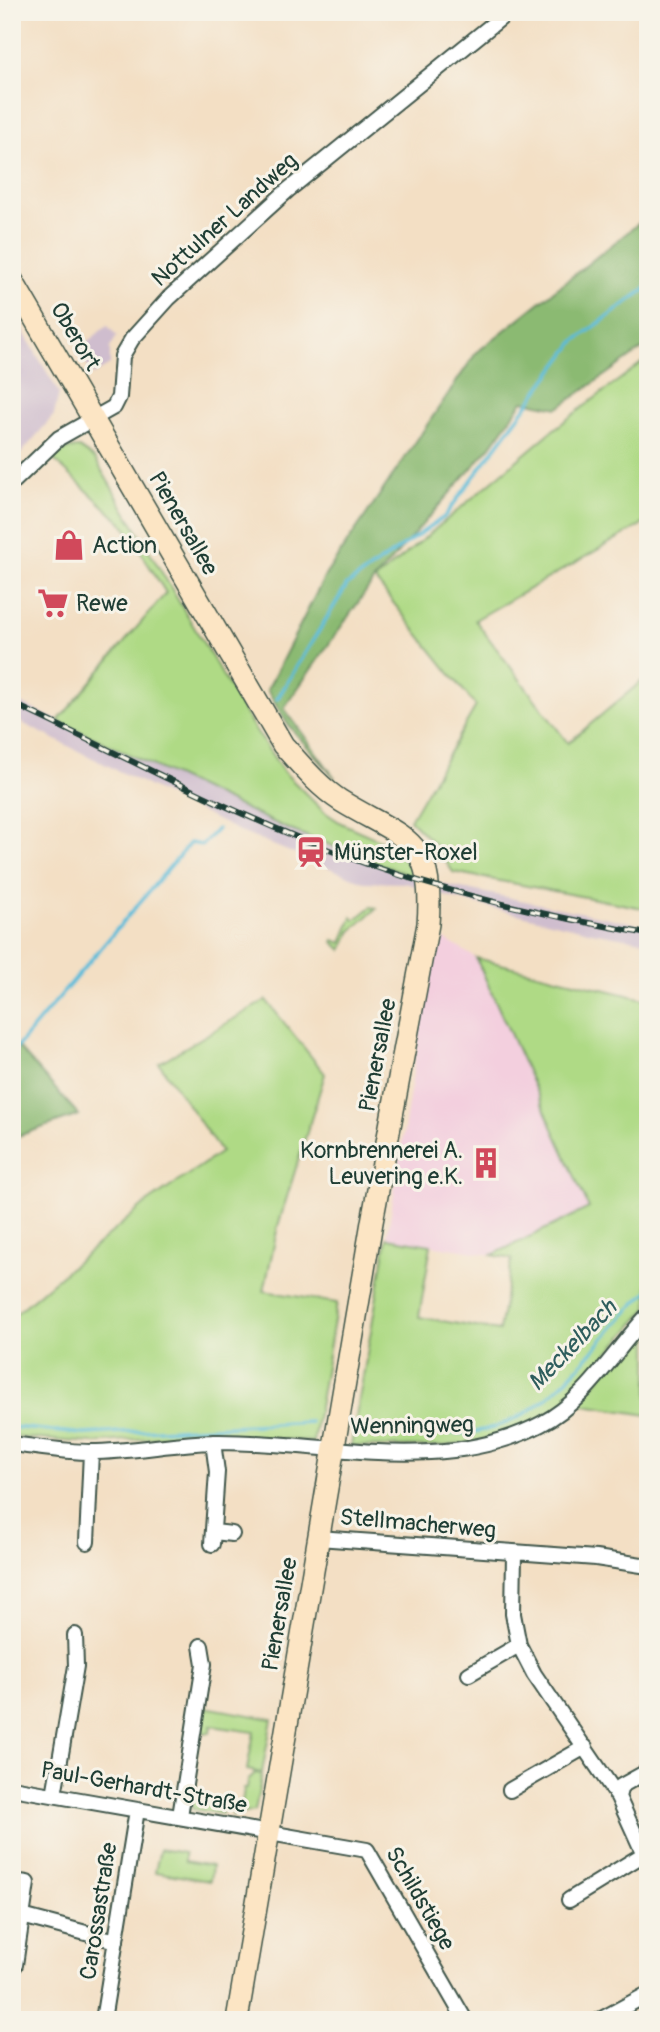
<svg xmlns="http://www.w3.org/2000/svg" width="660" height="2032" font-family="Pangolin,sans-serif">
  <rect width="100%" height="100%" fill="#f7f3e8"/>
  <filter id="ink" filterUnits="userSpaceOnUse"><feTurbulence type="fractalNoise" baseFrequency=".0143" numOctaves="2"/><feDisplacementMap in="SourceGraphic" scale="14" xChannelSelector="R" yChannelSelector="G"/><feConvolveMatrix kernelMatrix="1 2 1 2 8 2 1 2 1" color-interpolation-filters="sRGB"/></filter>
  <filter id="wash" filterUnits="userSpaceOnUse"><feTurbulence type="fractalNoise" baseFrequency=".00686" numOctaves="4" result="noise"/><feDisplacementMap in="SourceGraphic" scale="28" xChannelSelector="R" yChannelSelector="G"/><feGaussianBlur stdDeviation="1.57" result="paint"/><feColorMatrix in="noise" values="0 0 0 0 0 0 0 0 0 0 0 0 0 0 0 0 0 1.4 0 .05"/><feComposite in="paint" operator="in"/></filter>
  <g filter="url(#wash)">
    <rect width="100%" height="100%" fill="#f3dfc4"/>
    <path fill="#f3cfde" d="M 434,940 L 446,940 L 476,958 L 590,1208 L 492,1255 L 387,1238 Z"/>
    <path fill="#cfbdce" d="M 12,312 L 59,393 L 54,415 L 12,464 Z
      M 107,325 L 117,336 L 110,348 L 110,365 L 93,375 L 78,351 Z
      M 12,699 L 327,846 L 422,880 L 648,926 L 648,942 L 592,932 L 451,898 L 406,883 L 364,882 L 243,833 L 12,718 Z"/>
    <path fill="#afda85" stroke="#678c5c" stroke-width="2" d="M 648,358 L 648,521 L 475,620 L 568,743 L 648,676 L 648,909 L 453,872 L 435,845 L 410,820 L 476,706 L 375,580 L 553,430 Z
      M 79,448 L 95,459 L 247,717 L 283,771 L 323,811 L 341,823 L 382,841 L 398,853 L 409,866 L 417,864 L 422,880 L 288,829 L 58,721 L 166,593 L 124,525 L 52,458 L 67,449 Z
      M 371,907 L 377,908 L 351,931 L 342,950 L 333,942 L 334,940 L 342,943 L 352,917 L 355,920 Z
      M 476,958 L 648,1000 L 648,1308 L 565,1402 C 498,1454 430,1447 351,1446 L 387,1238 L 431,1245 L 419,1317 L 499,1331 L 512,1259 L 492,1255 L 589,1208 Z
      M 266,1000 L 325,1074 L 278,1226 L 264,1291 L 337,1303 L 313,1442 L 213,1433 L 92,1443 L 12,1437 L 12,1317 L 144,1205 L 221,1152 L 159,1063 Z
      M 648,1320 L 648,1415 L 578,1404 Z
      M 205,1707 L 272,1719 L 262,1773 L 247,1770 L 254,1732 L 211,1726 L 210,1733 L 200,1732 Z
      M 255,1773 L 262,1774 L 255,1811 L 232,1816 L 233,1808 L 241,1809 L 244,1789 L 247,1789 L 248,1780 Z
      M 190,1793 L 200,1794 L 199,1803 L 223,1807 L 222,1814 L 192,1809 Z
      M 160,1849 L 185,1853 L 185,1861 L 212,1866 L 210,1881 L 155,1872 Z"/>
    <path fill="#8bba72" stroke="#557c53" stroke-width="2" d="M 648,216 L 648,345 L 558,408 L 523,401 L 491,446 L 374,580 L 284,708 L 335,778 L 288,725 L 267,690 L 326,574 L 476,353 Z
      M 16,1045 L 79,1115 L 12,1138 L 12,1049 Z"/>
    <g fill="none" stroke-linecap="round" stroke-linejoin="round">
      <path stroke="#5abcd9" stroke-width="3.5" d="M 277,699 L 347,585 L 444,517 L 575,341 L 648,287
        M 12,1053 L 190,843 L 202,845 L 217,829
        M 352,1425 C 385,1427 444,1436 474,1432 C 555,1420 592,1341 648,1291
        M 12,1427 L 84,1434 L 310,1422"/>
    </g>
  </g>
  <g filter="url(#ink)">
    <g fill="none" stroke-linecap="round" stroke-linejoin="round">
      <defs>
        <path id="street" d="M 12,483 L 59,438 L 114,407 L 119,397 L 122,356 L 132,339 L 169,298 L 288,190 L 508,12
          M 12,1444 C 38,1447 65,1452 91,1452 C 132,1452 172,1443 213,1442 C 321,1440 441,1477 541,1424 C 587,1400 613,1352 648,1315
          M 214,1532 L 232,1534
          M 318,1538 L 596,1558 L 648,1566
          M 87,1542 L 91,1452
          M 212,1544 L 217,1472 L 213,1442
          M 514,1554 L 513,1614 L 519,1645
          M 469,1674 L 519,1645 L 534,1674 L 618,1797 L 648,1863
          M 12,1788 L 367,1850 L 465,2020
          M 510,1790 L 585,1747
          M 54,1795 L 76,1666 L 75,1635
          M 618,1797 L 621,1786 L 648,1771
          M 180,1816 L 204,1664 L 201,1646
          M 12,1881 L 27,1883 L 15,1965
          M 569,1900 L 644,1854
          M 22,1916 L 116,1941
          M 103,2020 L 137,1810
          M 600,2020 L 648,1994"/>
        <path id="secondary" d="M 12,280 L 283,745 C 301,765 318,786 341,801 C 405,840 435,837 428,924 L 372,1222 L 237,2020"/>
      </defs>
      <use href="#street" stroke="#3f554a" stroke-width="18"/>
      <use href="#secondary" stroke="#3f554a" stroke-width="24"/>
      <use href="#street" stroke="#fff" stroke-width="14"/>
      <use href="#secondary" stroke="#fce5c4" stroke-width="21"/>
      <defs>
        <path id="rail" d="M 12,703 C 122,755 231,814 345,856 C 443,893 545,916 648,934"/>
      </defs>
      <use href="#rail" stroke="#1f3d34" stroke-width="6"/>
      <use href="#rail" stroke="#f7f3e8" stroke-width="3.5" stroke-dasharray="10" stroke-linecap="butt"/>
    </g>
  </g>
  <defs>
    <symbol id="shop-bare" viewBox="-9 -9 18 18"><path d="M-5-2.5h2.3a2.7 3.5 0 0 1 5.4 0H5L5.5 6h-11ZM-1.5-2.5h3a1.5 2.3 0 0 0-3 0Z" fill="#d1495b" stroke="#f7f3e8" stroke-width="2.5" paint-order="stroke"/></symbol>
    <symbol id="supermarket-bare" viewBox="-9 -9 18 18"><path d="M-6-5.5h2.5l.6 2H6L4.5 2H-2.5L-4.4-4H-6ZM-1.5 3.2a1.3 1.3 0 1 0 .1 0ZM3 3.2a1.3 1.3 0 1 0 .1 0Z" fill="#d1495b" stroke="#f7f3e8" stroke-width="2.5" paint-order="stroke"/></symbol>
    <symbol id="station-bare" viewBox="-9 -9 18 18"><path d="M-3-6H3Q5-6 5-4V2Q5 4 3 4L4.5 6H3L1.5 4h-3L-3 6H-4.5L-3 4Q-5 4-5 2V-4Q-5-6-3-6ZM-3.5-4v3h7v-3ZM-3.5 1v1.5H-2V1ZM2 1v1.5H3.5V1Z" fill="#d1495b" stroke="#f7f3e8" stroke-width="2.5" paint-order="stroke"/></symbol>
    <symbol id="building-bare" viewBox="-9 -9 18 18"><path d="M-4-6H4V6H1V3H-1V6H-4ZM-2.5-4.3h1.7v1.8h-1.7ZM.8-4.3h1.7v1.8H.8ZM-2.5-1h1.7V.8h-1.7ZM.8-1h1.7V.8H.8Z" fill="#d1495b" stroke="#f7f3e8" stroke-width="2.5" paint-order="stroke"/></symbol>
  </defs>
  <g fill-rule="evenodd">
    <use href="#shop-bare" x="47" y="523" width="44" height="44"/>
    <use href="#supermarket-bare" x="31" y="581" width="44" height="44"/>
    <use href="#station-bare" x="289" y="830" width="44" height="44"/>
    <use href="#building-bare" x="464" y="1141" width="44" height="44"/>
  </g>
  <g text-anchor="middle" stroke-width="6" stroke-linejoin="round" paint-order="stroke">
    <g font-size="23" fill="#1f3d34" stroke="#f7f3e8">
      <text transform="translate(224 219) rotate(-42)" y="8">Nottulner Landweg</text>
      <text transform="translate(76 336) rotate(59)" y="8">Oberort</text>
      <text transform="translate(184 523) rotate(60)" y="8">Pienersallee</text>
      <text transform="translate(377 1055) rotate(-79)" y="8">Pienersallee</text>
      <text transform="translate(412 1425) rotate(-1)" y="8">Wenningweg</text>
      <text transform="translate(418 1523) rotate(5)" y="8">Stellmacherweg</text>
      <text transform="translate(279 1614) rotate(-80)" y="8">Pienersallee</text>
      <text transform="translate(144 1787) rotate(10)" y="8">Paul-Gerhardt-Straße</text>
      <text transform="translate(421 1898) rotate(60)" y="8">Schildstiege</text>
      <text transform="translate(98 1911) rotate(-81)" y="8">Carossastraße</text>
    </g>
    <g font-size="23" fill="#1f3d34" stroke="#f7f3e8" text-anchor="start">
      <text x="92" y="553">Action</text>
      <text x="76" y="611">Rewe</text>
      <text x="334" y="860">Münster-Roxel</text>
      <text x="463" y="1158" text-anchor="end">Kornbrennerei A.<tspan x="463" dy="26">Leuvering e.K.</tspan></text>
    </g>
    <g font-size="24" font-style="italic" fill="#2e5d5d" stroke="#f7f3e8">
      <text transform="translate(572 1345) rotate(-46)" y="8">Meckelbach</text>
    </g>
  </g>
  <rect width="660" height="2032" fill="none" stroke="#f7f3e8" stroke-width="42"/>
</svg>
